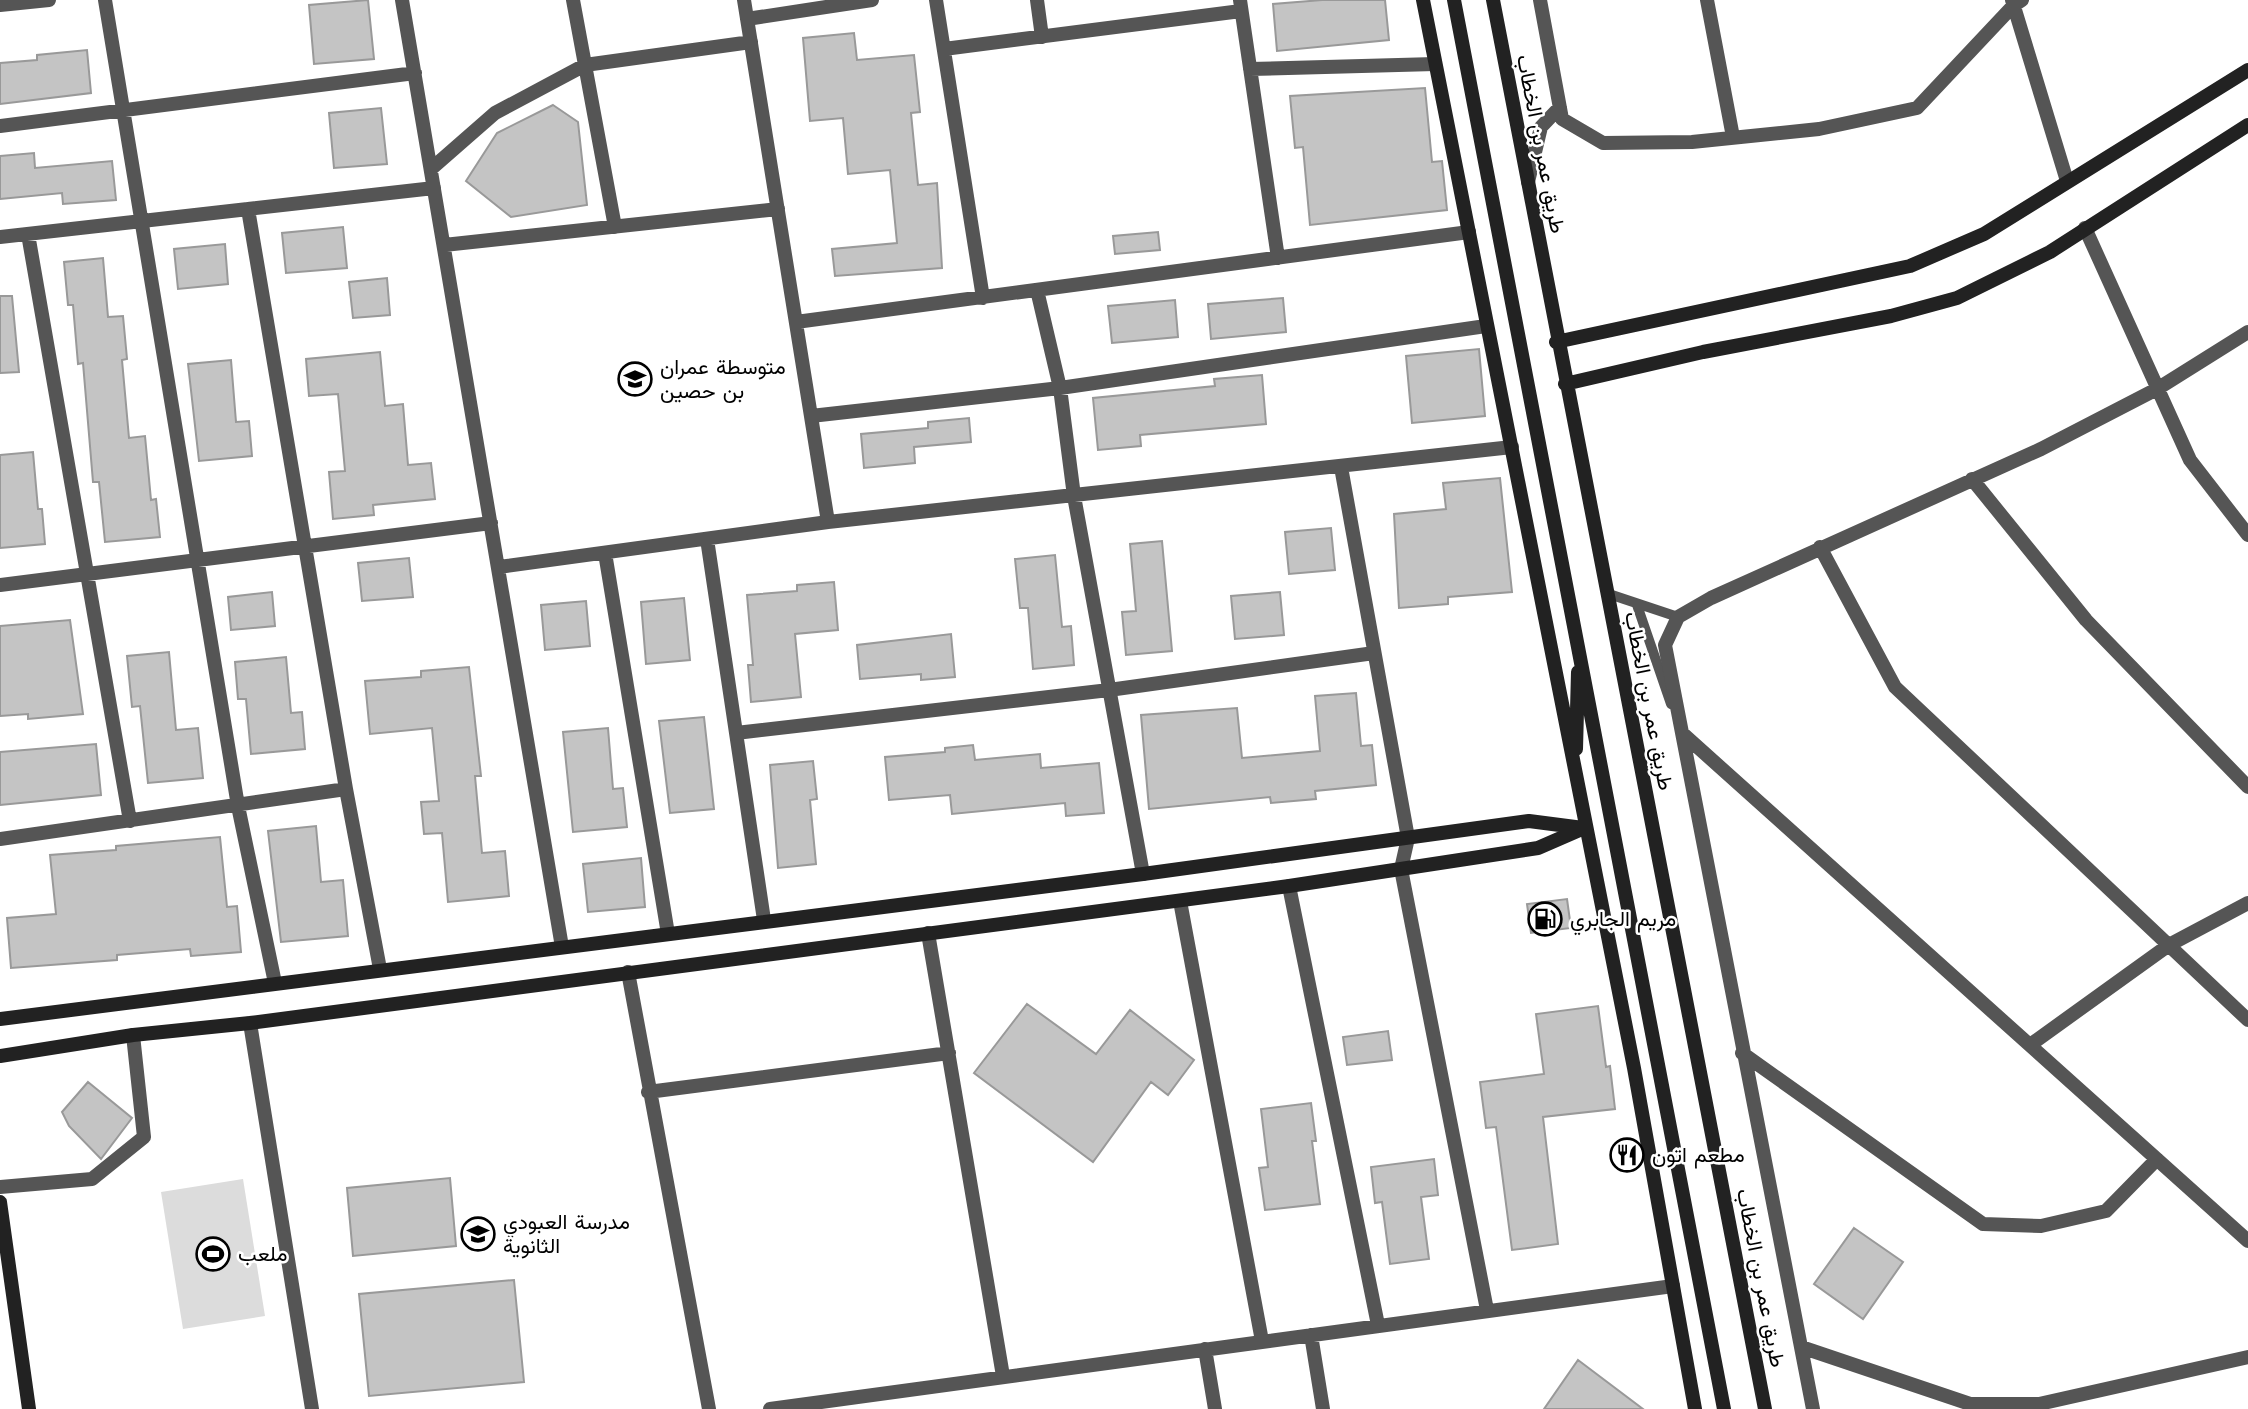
<svg xmlns="http://www.w3.org/2000/svg" width="2248" height="1409" font-family="'Work Sans',Vazirmatn,sans-serif">
  <rect width="100%" height="100%" fill="#fff"/>
  <path fill="#dcdcdc" d="M 243,1179 L 265,1316 L 183,1329 L 161,1192 Z"/>
  <path fill="#c4c4c4" stroke="#999" stroke-width="2" d="M 368,0 L 374,59 L 314,64 L 309,5 Z
    M 1322,0 L 1385,0 L 1389,40 L 1277,51 L 1273,4 Z
    M 854,33 L 857,60 L 914,55 L 920,112 L 911,113 L 918,185 L 937,183 L 942,268 L 835,276 L 832,249 L 897,243 L 890,170 L 848,174 L 843,118 L 810,121 L 803,38 Z
    M 87,50 L 91,93 L 0,104 L 0,63 L 37,60 L 37,55 Z
    M 1425,88 L 1432,162 L 1442,161 L 1447,210 L 1310,225 L 1303,147 L 1295,148 L 1290,96 Z
    M 553,105 L 578,122 L 587,205 L 511,217 L 466,181 L 497,133 Z
    M 381,108 L 387,164 L 334,168 L 329,113 Z
    M 34,153 L 35,168 L 112,161 L 116,200 L 63,204 L 62,193 L 0,199 L 0,156 Z
    M 343,227 L 347,268 L 286,273 L 282,233 Z
    M 1158,232 L 1160,250 L 1115,254 L 1113,236 Z
    M 225,244 L 228,284 L 178,289 L 174,249 Z
    M 103,258 L 108,317 L 123,316 L 127,359 L 122,360 L 129,438 L 145,436 L 151,500 L 156,499 L 160,537 L 105,542 L 99,482 L 93,482 L 83,363 L 78,364 L 73,305 L 68,305 L 64,262 Z
    M 387,278 L 390,315 L 353,318 L 349,282 Z
    M 0,296 L 12,296 L 19,372 L 0,373 Z
    M 1283,298 L 1286,332 L 1211,339 L 1208,304 Z
    M 1175,300 L 1178,337 L 1112,343 L 1108,306 Z
    M 1479,349 L 1485,416 L 1412,423 L 1406,356 Z
    M 380,352 L 385,406 L 403,404 L 408,465 L 431,463 L 435,499 L 373,505 L 374,515 L 333,519 L 329,472 L 345,471 L 338,394 L 309,396 L 306,359 Z
    M 231,360 L 236,422 L 249,421 L 252,456 L 199,461 L 188,364 Z
    M 1262,375 L 1266,424 L 1140,435 L 1141,446 L 1098,450 L 1093,398 L 1215,386 L 1214,379 Z
    M 969,418 L 971,442 L 914,447 L 915,463 L 864,468 L 861,434 L 928,428 L 928,422 Z
    M 33,452 L 38,509 L 42,509 L 45,544 L 0,548 L 0,455 Z
    M 1500,478 L 1512,592 L 1448,597 L 1448,604 L 1399,608 L 1394,514 L 1446,509 L 1443,483 Z
    M 1331,528 L 1335,570 L 1289,574 L 1285,532 Z
    M 1162,541 L 1172,651 L 1126,655 L 1122,612 L 1136,611 L 1130,544 Z
    M 1055,555 L 1062,627 L 1071,626 L 1074,665 L 1033,669 L 1028,608 L 1020,608 L 1015,559 Z
    M 409,558 L 413,597 L 362,601 L 358,563 Z
    M 834,582 L 838,630 L 795,634 L 801,697 L 751,702 L 748,665 L 753,665 L 747,595 L 797,591 L 797,585 Z
    M 272,592 L 275,626 L 231,630 L 228,597 Z
    M 1280,592 L 1284,635 L 1235,639 L 1231,596 Z
    M 684,598 L 690,660 L 646,664 L 641,602 Z
    M 586,601 L 590,646 L 545,650 L 541,605 Z
    M 70,620 L 83,714 L 28,719 L 28,714 L 0,716 L 0,626 Z
    M 951,634 L 955,677 L 921,680 L 921,674 L 860,679 L 857,645 Z
    M 169,652 L 176,730 L 198,728 L 203,778 L 148,783 L 140,706 L 132,707 L 127,656 Z
    M 286,657 L 291,713 L 302,712 L 305,749 L 251,754 L 246,699 L 238,699 L 235,662 Z
    M 469,667 L 481,776 L 475,776 L 482,853 L 505,851 L 509,896 L 448,902 L 442,833 L 424,834 L 421,802 L 439,801 L 432,728 L 370,734 L 365,681 L 421,677 L 421,671 Z
    M 1356,693 L 1361,746 L 1372,745 L 1376,785 L 1315,791 L 1316,799 L 1271,803 L 1270,797 L 1149,809 L 1141,715 L 1237,708 L 1242,758 L 1320,751 L 1315,696 Z
    M 704,717 L 714,809 L 670,813 L 659,721 Z
    M 608,728 L 613,789 L 623,788 L 627,827 L 573,832 L 563,732 Z
    M 96,744 L 101,795 L 0,805 L 0,752 Z
    M 973,745 L 975,760 L 1040,754 L 1041,768 L 1099,763 L 1104,813 L 1066,816 L 1065,803 L 952,814 L 950,795 L 889,800 L 885,757 L 945,752 L 945,748 Z
    M 813,761 L 817,799 L 810,800 L 816,864 L 778,868 L 770,765 Z
    M 316,826 L 321,882 L 343,880 L 348,936 L 281,942 L 268,831 Z
    M 220,837 L 227,907 L 237,906 L 241,952 L 191,956 L 190,949 L 117,955 L 117,960 L 11,968 L 7,918 L 56,914 L 50,855 L 116,850 L 116,846 Z
    M 641,858 L 645,907 L 588,912 L 583,864 Z
    M 1567,899 L 1571,928 L 1531,933 L 1527,904 Z
    M 1027,1004 L 1096,1054 L 1130,1010 L 1194,1060 L 1168,1095 L 1151,1082 L 1093,1162 L 974,1073 Z
    M 1598,1006 L 1606,1067 L 1610,1066 L 1615,1109 L 1543,1117 L 1558,1244 L 1512,1250 L 1496,1127 L 1486,1128 L 1480,1082 L 1544,1074 L 1536,1014 Z
    M 1388,1031 L 1392,1060 L 1347,1065 L 1343,1037 Z
    M 88,1082 L 132,1118 L 101,1159 L 69,1126 L 62,1112 Z
    M 1311,1103 L 1316,1141 L 1312,1141 L 1320,1204 L 1265,1210 L 1259,1168 L 1268,1167 L 1261,1109 Z
    M 1434,1159 L 1438,1195 L 1421,1197 L 1429,1259 L 1390,1264 L 1382,1202 L 1375,1203 L 1371,1167 Z
    M 450,1178 L 456,1246 L 353,1256 L 347,1188 Z
    M 1854,1228 L 1903,1262 L 1863,1319 L 1814,1284 Z
    M 514,1280 L 524,1382 L 369,1396 L 359,1294 Z
    M 1578,1360 L 1643,1409 L 1544,1409 Z"/>
  <g fill="none" stroke-linecap="round" stroke-linejoin="round">
    <path stroke="#555" stroke-width="10" d="M 1606,593 L 1678,617
      M 1637,605 L 1671,704"/>
    <path stroke="#555" stroke-width="14" d="M 105,0 L 238,806 L 275,983
      M 402,0 L 562,947
      M 573,0 L 615,227
      M 744,0 L 828,522
      M 936,0 L 983,298
      M 1037,0 L 1042,37
      M 1240,0 L 1278,258
      M 1540,0 L 1562,119 L 1603,143 L 1692,142 L 1819,129 L 1917,108 L 2013,6 L 2022,0
      M 1707,0 L 1733,137
      M 2012,0 L 2067,181
      M 0,5 L 49,0
      M 747,19 L 872,0
      M 944,49 L 1241,11
      M 1250,69 L 1435,64
      M 0,126 L 415,73
      M 431,169 L 495,113 L 585,65 L 751,42
      M 1528,182 L 1541,127 L 1560,107
      M 248,209 L 346,789 L 380,969
      M 2085,228 L 2190,460 L 2248,535
      M 28,234 L 130,821
      M 0,237 L 434,188
      M 444,245 L 778,209
      M 1037,290 L 1060,388 L 1074,496 L 1143,874
      M 796,322 L 1469,232
      M 811,416 L 1060,388 L 1486,326
      M 1341,467 L 1408,838 L 1401,869 L 1487,1310
      M 1972,479 L 2086,620 L 2248,787
      M 707,539 L 764,920
      M 1820,547 L 1895,687 L 2248,1020
      M 605,553 L 668,934
      M 499,567 L 828,522 L 1512,447
      M 0,585 L 491,523
      M 736,733 L 1109,690 L 1374,653
      M 1682,733 L 2248,1241
      M 0,839 L 346,789
      M 1289,886 L 1378,1325
      M 1180,901 L 1262,1341
      M 928,933 L 1003,1376
      M 628,972 L 709,1409
      M 250,1023 L 312,1409
      M 2030,1045 L 2169,945 L 2248,903
      M 1742,1053 L 1983,1224 L 2041,1226 L 2106,1211 L 2157,1159
      M 648,1092 L 949,1053
      M 0,1187 L 92,1179 L 144,1137 L 133,1035
      M 1311,1335 L 1323,1409
      M 1801,1347 L 1970,1404 L 2039,1404 L 2248,1357
      M 1205,1349 L 1215,1409
      M 770,1409 L 1673,1286
      M 1813,1409 L 1665,645 L 1678,617 L 1711,598 L 2041,449 L 2157,389 L 2248,332"/>
    <path stroke="#222" stroke-width="14" d="M 1423,0 L 1634,1068 L 1695,1409
      M 1454,0 L 1724,1409
      M 1493,0 L 1765,1409
      M 1556,342 L 1910,266 L 1984,234 L 2248,70
      M 1565,384 L 1703,352 L 1891,316 L 1957,298 L 2050,252 L 2248,125
      M 1576,749 L 1578,672
      M 0,1019 L 1143,874 L 1529,821 L 1583,828
      M 0,1056 L 133,1035 L 250,1023 L 1289,886 L 1538,848 L 1584,828
      M 0,1202 L 29,1409"/>
  </g>
  <defs>
    <symbol id="school-ring" viewBox="-11 -11 22 22"><circle r="9.5" fill="#fff" stroke="#000" stroke-width="1.5"/><path d="M0-5L7-2L0 1L-7-2ZM-4 1L0 2.5L4 1V4Q0 6-4 4Z" fill="#000"/></symbol>
    <symbol id="fuel-ring" viewBox="-11 -11 22 22"><circle r="9.5" fill="#fff" stroke="#000" stroke-width="1.5"/><path d="M-5.5-6h7V0h2V4h1.3V-2.5L3-4.5l.8-.8L6-3V5H2.5V1h-1V6h-7ZM-4.2-4.7v3.2H.2V-4.7Z" fill="#000"/></symbol>
    <symbol id="restaurant-ring" viewBox="-11 -11 22 22"><circle r="9.5" fill="#fff" stroke="#000" stroke-width="1.5"/><path d="M-5-6h1v4h1v-4h1v4h1v-4h1v5L-1.5 .5V6h-2V.5L-5-1ZM5-6V6H3V1.5H1.5Q1.5-4 5-6Z" fill="#000"/></symbol>
    <symbol id="stadium-ring" viewBox="-11 -11 22 22"><circle r="9.5" fill="#fff" stroke="#000" stroke-width="1.5"/><path d="M0-5a6.5 5 0 1 0 0 10a6.5 5 0 1 0 0-10ZM-3.5-1.8h7v3.6h-7Z" fill="#000"/></symbol>
  </defs>
  <g fill-rule="evenodd">
    <use href="#school-ring" x="616" y="360" width="38" height="38"/>
    <use href="#fuel-ring" x="1526" y="900" width="38" height="38"/>
    <use href="#restaurant-ring" x="1608" y="1136" width="38" height="38"/>
    <use href="#school-ring" x="459" y="1215" width="38" height="38"/>
    <use href="#stadium-ring" x="194" y="1235" width="38" height="38"/>
  </g>
  <g text-anchor="middle" stroke-width="5" stroke-linejoin="round" paint-order="stroke">
    <g font-size="21" fill="#000" stroke="#fff">
      <text transform="translate(1541 144) rotate(79)" y="7">طريق عمر بن الخطاب</text>
      <text transform="translate(1649 701) rotate(79)" y="7">طريق عمر بن الخطاب</text>
      <text transform="translate(1761 1278) rotate(79)" y="7">طريق عمر بن الخطاب</text>
    </g>
    <g font-size="21" fill="#000" stroke="#fff" text-anchor="start">
      <text x="660" y="374">متوسطة عمران<tspan x="660" dy="24">بن حصين</tspan></text>
      <text x="1570" y="926">مريم الجابري</text>
      <text x="1652" y="1162">مطعم اتون</text>
      <text x="503" y="1229">مدرسة العبودي<tspan x="503" dy="24">الثانوية</tspan></text>
      <text x="238" y="1261">ملعب</text>
    </g>
  </g>
</svg>
